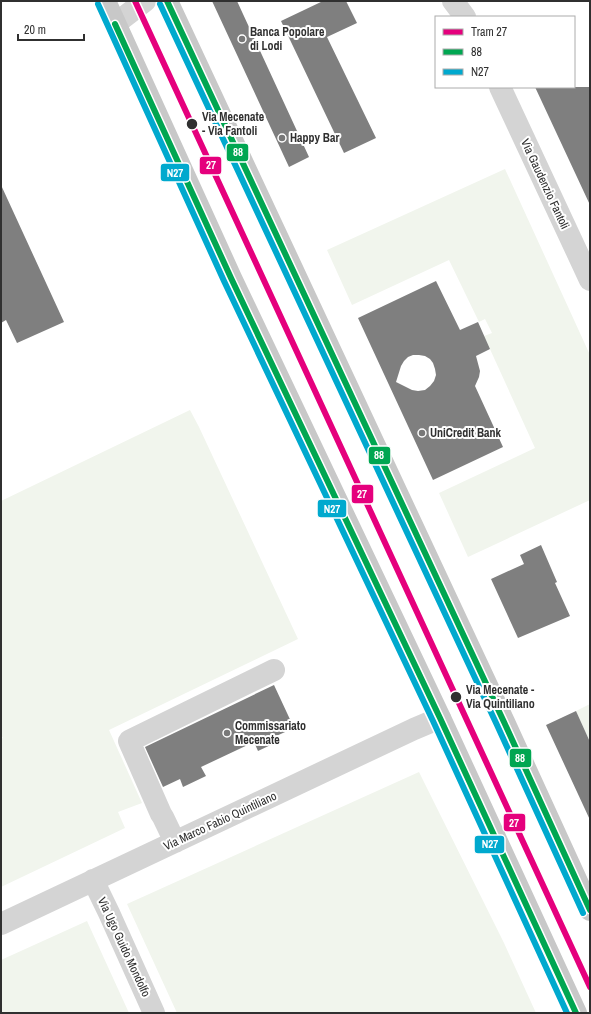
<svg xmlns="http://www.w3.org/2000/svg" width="591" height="1014" font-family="'Archivo Narrow',sans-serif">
  <rect width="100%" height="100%" fill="#fff"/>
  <path fill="#f1f5ed" d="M 505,169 L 590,355 L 590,500 L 468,557 L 439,493 L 535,448 L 484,336 L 492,333 L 485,319 L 479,322 L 449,260 L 352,305 L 327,250 Z
    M 190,410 L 199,427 L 298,639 L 109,730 L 142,803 L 118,812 L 125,828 L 1,887 L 1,739 L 3,738 L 1,735 L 1,501 Z
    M 590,704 L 590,742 L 576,711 Z
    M 419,772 L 504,943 L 536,1013 L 177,1013 L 127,904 Z
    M 87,921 L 129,1013 L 1,1013 L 1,960 Z"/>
  <path fill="#7f7f7f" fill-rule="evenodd" d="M 212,1 L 237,1 L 309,157 L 289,167 Z
    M 323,1 L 346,1 L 357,23 L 327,37 L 376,138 L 344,153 L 281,21 Z
    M 535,87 L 590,87 L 590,205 Z
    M 1,185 L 64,322 L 17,343 L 6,320 L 1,323 Z
    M 436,281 L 460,330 L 478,322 L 490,349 L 476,356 L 480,371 L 479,377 L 475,386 L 503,447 L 433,480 L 358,318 ZM 413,355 L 419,355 L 425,356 L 430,359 L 433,363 L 435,369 L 436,375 L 434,381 L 430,386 L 425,390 L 418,391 L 412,390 L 396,382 L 401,366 L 404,361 L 408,357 Z
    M 541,545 L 557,582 L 555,583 L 570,616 L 518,638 L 491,579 L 524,564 L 520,555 Z
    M 274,685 L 294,728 L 274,737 L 277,742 L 258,751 L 254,742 L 201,767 L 206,776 L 183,787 L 180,779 L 163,787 L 145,747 Z
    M 576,711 L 590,742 L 590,820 L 546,725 Z"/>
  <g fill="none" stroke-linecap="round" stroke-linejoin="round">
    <path stroke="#d4d4d4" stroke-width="22" d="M 453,1 L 465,17
      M 115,24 L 145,1
      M 500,87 L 590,280
      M 175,842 L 163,817 L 161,814 L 129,741 L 274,670
      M 93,880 L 109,913 L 154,1013
      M 1,924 L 414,729 L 440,718"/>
    <path stroke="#c8c8c8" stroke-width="22" d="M 105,1 L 231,278 L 440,718 L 576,1013
      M 167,1 L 504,722 L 590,910"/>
    <defs>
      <path id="bus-1" d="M 167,1 L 504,722 L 590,910
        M 115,24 L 231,278 L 440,718 L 576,1013"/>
      <path id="bus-2" d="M 98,4 L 224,281 L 433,721 L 567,1013
        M 160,4 L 497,725 L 583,913"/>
    </defs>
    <use href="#bus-1" stroke="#fff" stroke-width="9"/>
    <use href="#bus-2" stroke="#fff" stroke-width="9"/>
    <use href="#bus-1" stroke="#00a651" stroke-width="6"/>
    <use href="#bus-2" stroke="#00a9ce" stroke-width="6"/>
    <defs>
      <path id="tram-1" d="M 135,1 L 590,987"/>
    </defs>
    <use href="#tram-1" stroke="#fff" stroke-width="9"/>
    <use href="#tram-1" stroke="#e5007d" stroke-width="6"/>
  </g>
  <g fill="#787878" stroke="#fff" stroke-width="1.5">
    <circle cx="242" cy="39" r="4"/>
    <circle cx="282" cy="138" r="4"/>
    <circle cx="422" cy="433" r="4"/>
    <circle cx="227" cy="733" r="4"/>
  </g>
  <g fill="#303030" stroke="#fff" stroke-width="1.5">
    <circle cx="192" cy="124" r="6"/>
    <circle cx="456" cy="697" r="6"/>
  </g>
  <g text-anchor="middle" stroke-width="4" stroke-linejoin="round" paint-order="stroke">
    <g font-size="12" font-weight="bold" fill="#303030" stroke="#fff" text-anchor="start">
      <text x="250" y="36">Banca Popolare<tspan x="250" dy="14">di Lodi</tspan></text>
      <text x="290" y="142">Happy Bar</text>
      <text x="430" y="437">UniCredit Bank</text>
      <text x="235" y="730">Commissariato<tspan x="235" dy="14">Mecenate</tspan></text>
    </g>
    <g font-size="12" font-weight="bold" fill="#303030" stroke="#fff" text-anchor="start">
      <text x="202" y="121">Via Mecenate<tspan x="202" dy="14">- Via Fantoli</tspan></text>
      <text x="466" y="694">Via Mecenate -<tspan x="466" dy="14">Via Quintiliano</tspan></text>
    </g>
    <g font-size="12" fill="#303030" stroke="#fff">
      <text transform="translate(545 184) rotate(65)" y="4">Via Gaudenzio Fantoli</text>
      <text transform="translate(220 821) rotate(-25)" y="4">Via Marco Fabio Quintiliano</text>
      <text transform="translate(124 947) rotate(65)" y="4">Via Ugo Guido Mondolfo</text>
    </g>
  </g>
  <g stroke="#fff" stroke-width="1.5">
    <rect x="226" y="143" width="23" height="19" rx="4" fill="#00a651"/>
    <rect x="199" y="156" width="23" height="19" rx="4" fill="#e5007d"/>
    <rect x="160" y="163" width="30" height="19" rx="4" fill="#00a9ce"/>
    <rect x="368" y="446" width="23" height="19" rx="4" fill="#00a651"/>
    <rect x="351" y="484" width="23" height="20" rx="4" fill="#e5007d"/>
    <rect x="317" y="499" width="30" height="19" rx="4" fill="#00a9ce"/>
    <rect x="509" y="748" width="23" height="20" rx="4" fill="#00a651"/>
    <rect x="503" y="813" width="23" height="19" rx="4" fill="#e5007d"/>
    <rect x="474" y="835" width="31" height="19" rx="4" fill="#00a9ce"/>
  </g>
  <g font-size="11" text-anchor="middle" font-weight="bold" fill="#fff">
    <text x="238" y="156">88</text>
    <text x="211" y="169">27</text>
    <text x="175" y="177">N27</text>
    <text x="379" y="459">88</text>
    <text x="362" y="498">27</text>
    <text x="332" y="513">N27</text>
    <text x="520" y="762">88</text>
    <text x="514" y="827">27</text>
    <text x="490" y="848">N27</text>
  </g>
  <rect width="591" height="1014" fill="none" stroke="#303030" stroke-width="4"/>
  <rect x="435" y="16" width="140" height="72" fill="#ffffff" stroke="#acacac"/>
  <rect x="443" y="29" width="20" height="6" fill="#e5007d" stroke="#acacac"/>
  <text x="471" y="36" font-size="12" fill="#303030">Tram 27</text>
  <rect x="443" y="49" width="20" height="6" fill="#00a651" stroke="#acacac"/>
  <text x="471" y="56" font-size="12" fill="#303030">88</text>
  <rect x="443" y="69" width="20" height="6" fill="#00a9ce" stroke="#acacac"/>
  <text x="471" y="76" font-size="12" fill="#303030">N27</text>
  <path d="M18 34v6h66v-6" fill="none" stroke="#303030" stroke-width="2"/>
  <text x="24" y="34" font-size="12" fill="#303030" stroke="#ffffff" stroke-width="3" paint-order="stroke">20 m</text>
</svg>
